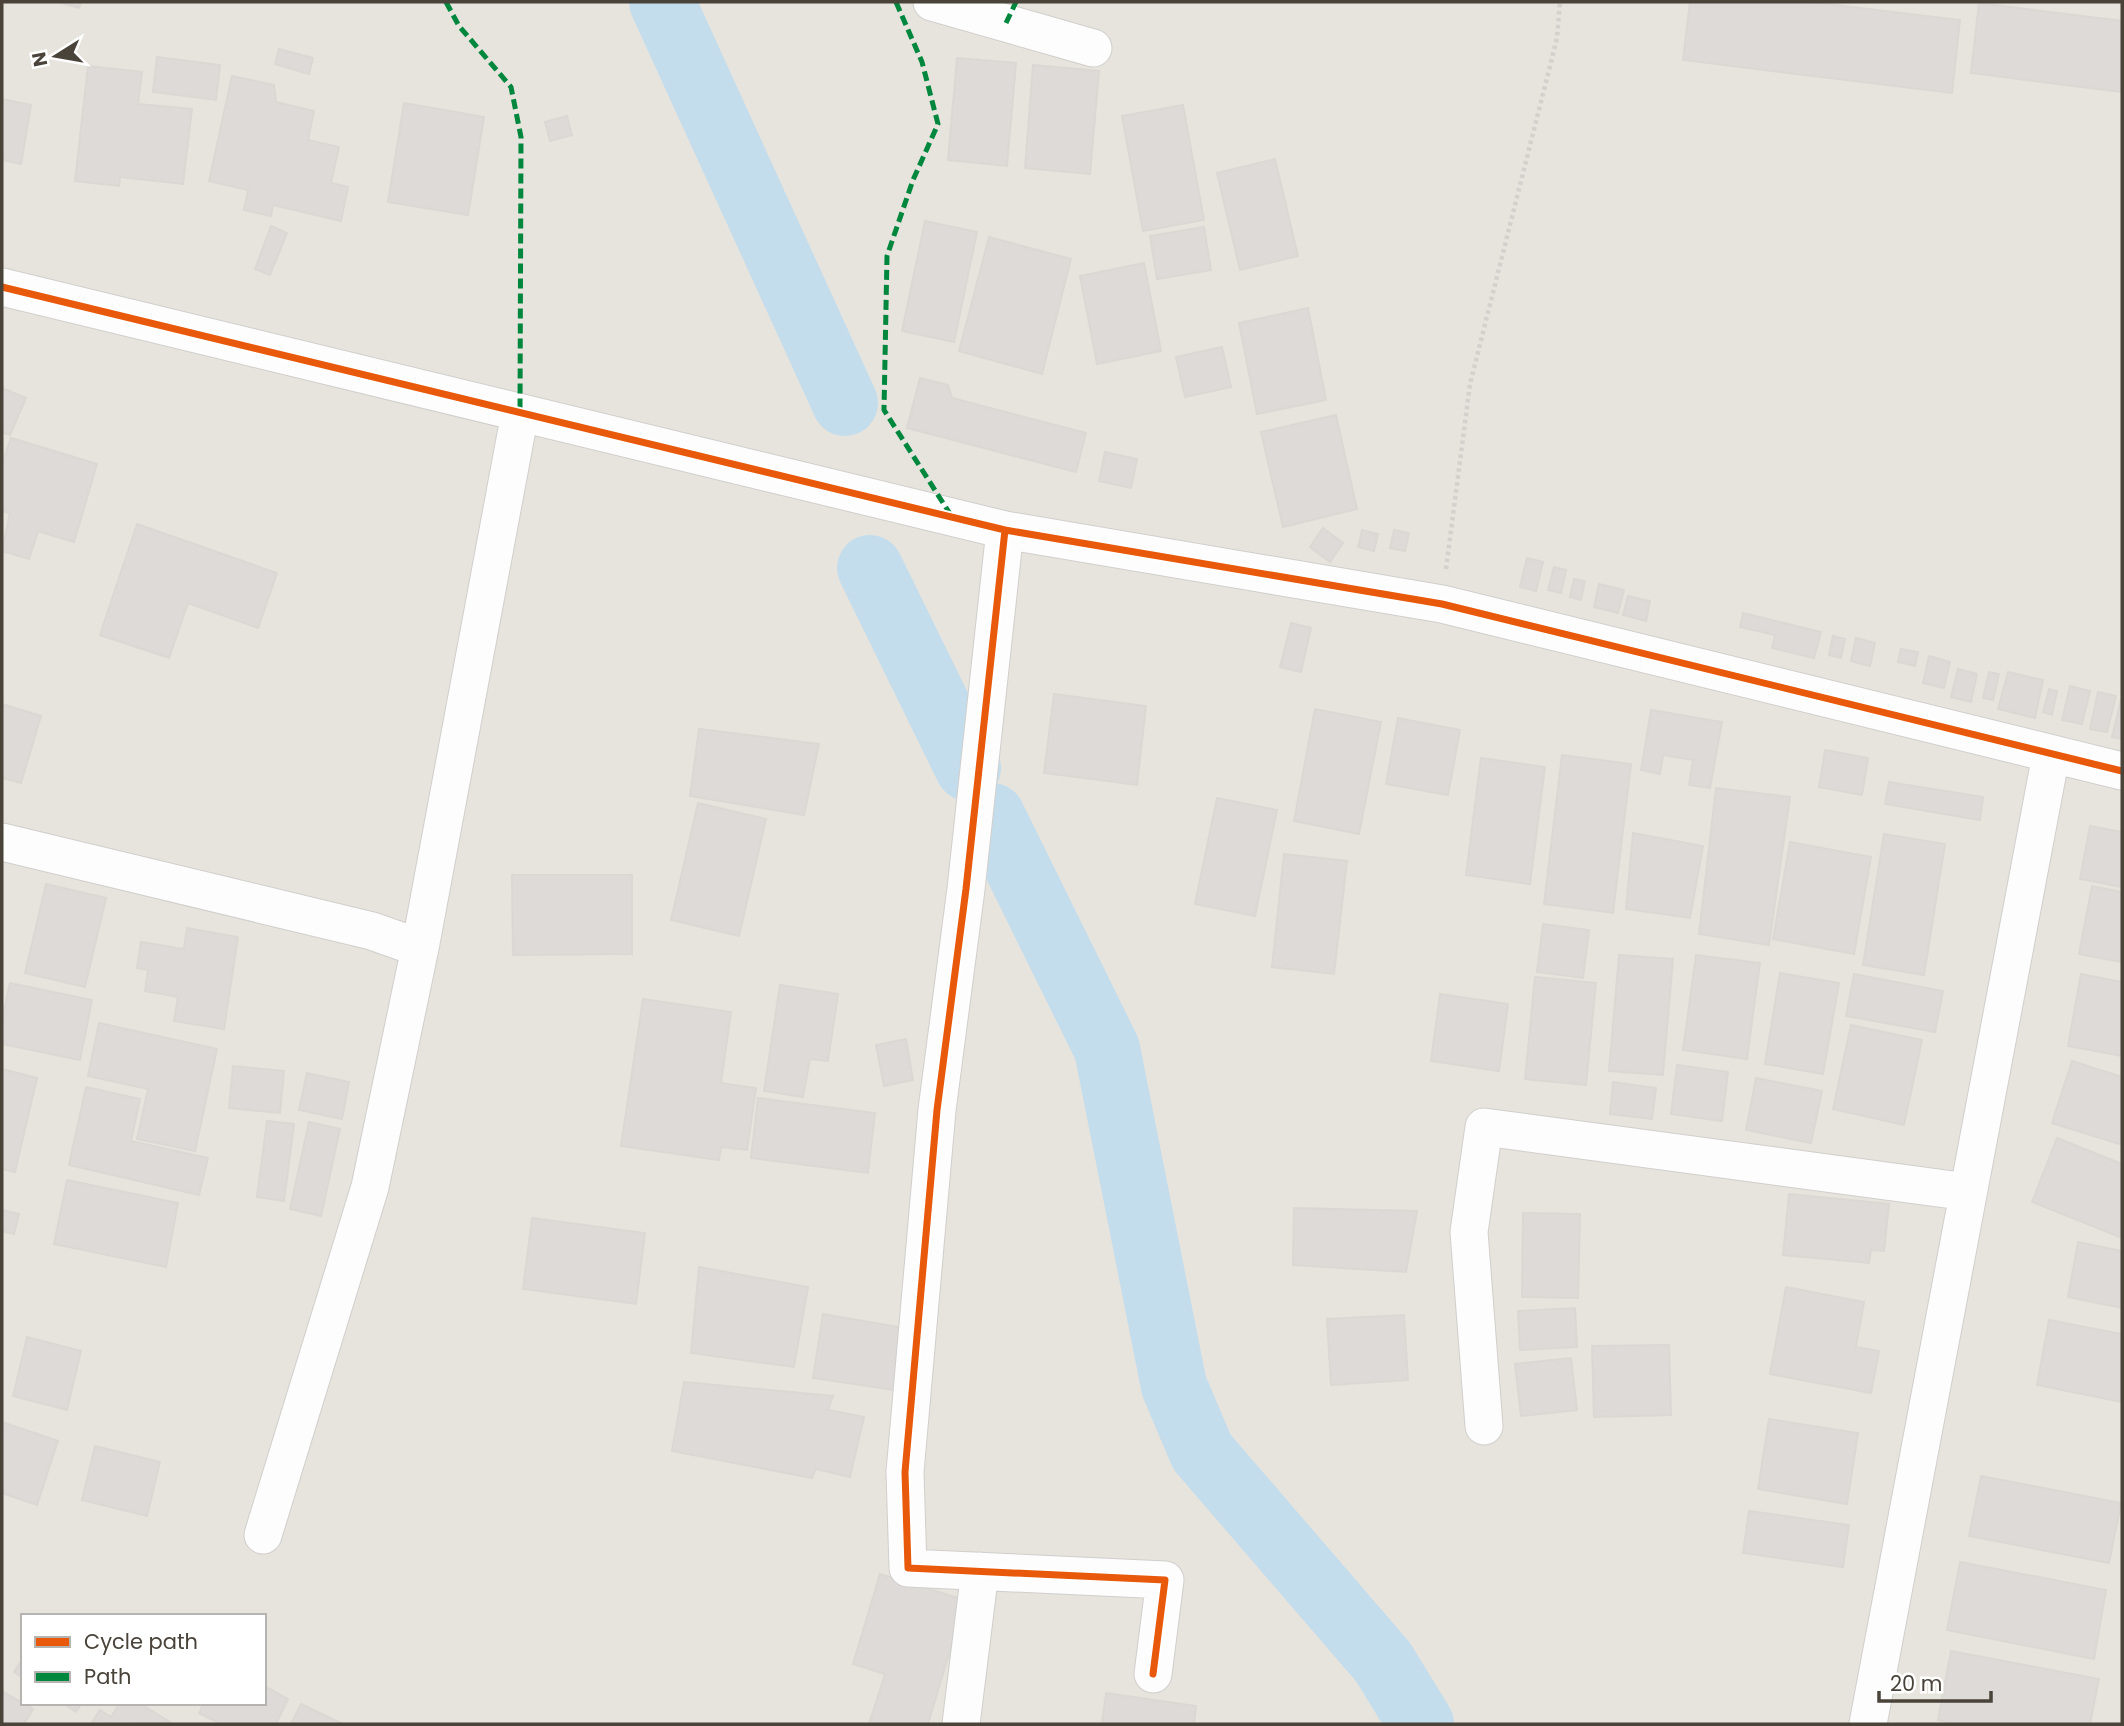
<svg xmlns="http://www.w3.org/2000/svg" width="2124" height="1726" font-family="Poppins,sans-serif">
  <rect width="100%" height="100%" fill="#f3f1ef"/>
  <path fill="#e7e3dd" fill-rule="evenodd" d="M 2,2 L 2122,2 L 2122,1724 L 2,1724 ZM 23,1616 L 264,1616 L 264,1703 L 23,1703 Z"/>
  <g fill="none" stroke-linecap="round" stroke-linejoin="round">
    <path stroke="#c3dded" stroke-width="66" d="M 662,2 L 845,403
      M 870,568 L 968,768
      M 992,816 L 1107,1049 L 1174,1386 L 1202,1452 L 1383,1662 L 1421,1724"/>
  </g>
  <path fill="#dddad7" stroke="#dbd8d4" stroke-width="2" d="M 58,2 L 81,2 L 79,8 Z
    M 1690,2 L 1811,2 L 1960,20 L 1952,93 L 1683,60 Z
    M 1979,3 L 2122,21 L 2122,92 L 1971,73 Z
    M 279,49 L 313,58 L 309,74 L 275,64 Z
    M 157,57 L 220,65 L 216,100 L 153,92 Z
    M 957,58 L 1016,63 L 1007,166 L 948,160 Z
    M 1033,65 L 1099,71 L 1090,174 L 1025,168 Z
    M 88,66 L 142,72 L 138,104 L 192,109 L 183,184 L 120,177 L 119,186 L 75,181 Z
    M 232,76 L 274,85 L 276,102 L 314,111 L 308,140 L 339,147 L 331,183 L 348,187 L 341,221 L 273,205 L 271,216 L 244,210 L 248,190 L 209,181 Z
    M 2,99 L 31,105 L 21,164 L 2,160 Z
    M 404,103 L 484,117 L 468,215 L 388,202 Z
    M 1183,105 L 1204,220 L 1143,231 L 1122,116 Z
    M 567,116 L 572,135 L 550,141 L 545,122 Z
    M 1275,159 L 1298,256 L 1240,270 L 1217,173 Z
    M 925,221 L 977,232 L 954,342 L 902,331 Z
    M 271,226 L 287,233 L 270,275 L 255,269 Z
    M 1204,227 L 1211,270 L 1157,279 L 1150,236 Z
    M 989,237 L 1071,259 L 1042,374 L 959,351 Z
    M 1144,263 L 1161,351 L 1097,364 L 1080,276 Z
    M 1308,308 L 1326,400 L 1257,414 L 1239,323 Z
    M 1222,347 L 1231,387 L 1185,397 L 1176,357 Z
    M 920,378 L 948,385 L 952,398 L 1086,433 L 1076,472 L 907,428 Z
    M 2,388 L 26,398 L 10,435 L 2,432 Z
    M 1336,415 L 1357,509 L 1283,527 L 1261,432 Z
    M 11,438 L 97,464 L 74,542 L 38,531 L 29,559 L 2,551 L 10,513 L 2,511 L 2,464 Z
    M 1105,452 L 1137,459 L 1131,488 L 1099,481 Z
    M 137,524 L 277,573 L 258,628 L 188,603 L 169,658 L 100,635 Z
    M 1323,528 L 1343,543 L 1330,562 L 1310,547 Z
    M 1362,530 L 1378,534 L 1374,551 L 1358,547 Z
    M 1394,530 L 1409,533 L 1405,551 L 1390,548 Z
    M 1527,558 L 1543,562 L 1536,591 L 1520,587 Z
    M 1554,567 L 1566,570 L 1561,593 L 1548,590 Z
    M 1574,579 L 1585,581 L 1581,600 L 1570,597 Z
    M 1599,584 L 1624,590 L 1618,613 L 1594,607 Z
    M 1628,596 L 1650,601 L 1646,621 L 1623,615 Z
    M 1743,613 L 1821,632 L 1814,658 L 1772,648 L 1775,635 L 1740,627 Z
    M 1291,623 L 1311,628 L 1301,672 L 1280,667 Z
    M 1833,636 L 1845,639 L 1841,658 L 1829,655 Z
    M 1856,638 L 1875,643 L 1870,666 L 1851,661 Z
    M 1901,649 L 1918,652 L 1915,666 L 1898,662 Z
    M 1929,656 L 1950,662 L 1944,688 L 1923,683 Z
    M 1958,669 L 1977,674 L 1971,702 L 1951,697 Z
    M 1989,672 L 1999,674 L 1993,700 L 1983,698 Z
    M 2008,672 L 2043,680 L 2035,718 L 1998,709 Z
    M 2070,686 L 2090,691 L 2082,724 L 2062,720 Z
    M 2049,689 L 2057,691 L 2052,715 L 2043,712 Z
    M 2098,692 L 2116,696 L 2107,732 L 2090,729 Z
    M 1054,694 L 1146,706 L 1137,785 L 1044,773 Z
    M 2121,700 L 2122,700 L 2122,739 L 2112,737 Z
    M 2,704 L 41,716 L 21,783 L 2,778 Z
    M 1315,709 L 1381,722 L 1359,834 L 1294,821 Z
    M 1651,710 L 1722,722 L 1710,788 L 1689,785 L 1693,760 L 1663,755 L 1660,774 L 1641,770 Z
    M 1398,718 L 1460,730 L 1448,795 L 1386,784 Z
    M 699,729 L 819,744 L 804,815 L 690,796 Z
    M 1825,750 L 1868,758 L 1862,795 L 1819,787 Z
    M 1562,755 L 1631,764 L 1613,913 L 1544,904 Z
    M 1481,758 L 1545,767 L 1530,884 L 1466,875 Z
    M 1889,782 L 1983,797 L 1980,820 L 1885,804 Z
    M 1716,788 L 1790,797 L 1769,945 L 1699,934 Z
    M 1217,798 L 1277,810 L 1255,916 L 1195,904 Z
    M 698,803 L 766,819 L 739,936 L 671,920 Z
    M 2090,826 L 2122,832 L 2122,887 L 2080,879 Z
    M 1633,833 L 1703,846 L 1690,918 L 1626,909 Z
    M 1884,834 L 1945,844 L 1924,975 L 1863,965 Z
    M 1790,842 L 1871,857 L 1854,954 L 1773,939 Z
    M 1284,854 L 1347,861 L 1334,974 L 1272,967 Z
    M 512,875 L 632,875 L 632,954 L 513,955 Z
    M 46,884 L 106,898 L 85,987 L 25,973 Z
    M 2092,886 L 2122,892 L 2122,962 L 2079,954 Z
    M 1543,924 L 1589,930 L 1583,978 L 1537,972 Z
    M 187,928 L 238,937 L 224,1029 L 174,1021 L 178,997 L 145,991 L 148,970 L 137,968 L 141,942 L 184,949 Z
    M 1619,955 L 1673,959 L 1663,1075 L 1609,1071 Z
    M 1696,955 L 1760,963 L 1747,1059 L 1683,1050 Z
    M 1780,973 L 1839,983 L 1823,1074 L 1765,1064 Z
    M 1854,974 L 1943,991 L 1935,1032 L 1846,1016 Z
    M 2081,974 L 2122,982 L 2122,1056 L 2068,1046 Z
    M 1535,977 L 1596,983 L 1586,1085 L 1525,1079 Z
    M 10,983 L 92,1000 L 80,1060 L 2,1044 L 2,1021 Z
    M 780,985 L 838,994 L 828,1061 L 810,1059 L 803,1097 L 764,1091 Z
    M 1440,994 L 1508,1004 L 1499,1071 L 1431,1061 Z
    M 643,999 L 731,1012 L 721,1083 L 756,1088 L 747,1150 L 721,1147 L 719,1160 L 621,1146 Z
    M 99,1023 L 217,1049 L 195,1151 L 137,1139 L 148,1089 L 88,1076 Z
    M 1851,1025 L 1922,1040 L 1904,1125 L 1833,1109 Z
    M 906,1039 L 913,1080 L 884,1086 L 876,1045 Z
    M 2072,1061 L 2122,1077 L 2122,1145 L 2052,1123 Z
    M 1677,1065 L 1728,1072 L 1722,1121 L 1671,1114 Z
    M 233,1066 L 284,1071 L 280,1113 L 229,1108 Z
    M 2,1069 L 37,1078 L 15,1172 L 2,1169 Z
    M 307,1073 L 349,1082 L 342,1119 L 299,1110 Z
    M 1756,1078 L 1822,1091 L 1811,1143 L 1746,1130 Z
    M 1613,1082 L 1656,1088 L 1652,1119 L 1610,1114 Z
    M 86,1087 L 140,1099 L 131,1141 L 208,1158 L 199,1195 L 69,1165 Z
    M 758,1098 L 875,1113 L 868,1173 L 751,1158 Z
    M 267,1121 L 294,1124 L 284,1201 L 257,1197 Z
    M 309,1122 L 340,1129 L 321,1216 L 290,1209 Z
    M 2057,1138 L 2122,1164 L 2122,1238 L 2032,1202 Z
    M 67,1180 L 178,1203 L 166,1267 L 54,1244 Z
    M 1789,1194 L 1889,1204 L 1884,1251 L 1871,1250 L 1869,1263 L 1783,1255 Z
    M 1294,1208 L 1417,1211 L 1406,1272 L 1293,1265 Z
    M 2,1210 L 19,1214 L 14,1234 L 2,1231 Z
    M 1523,1213 L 1580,1214 L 1578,1298 L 1522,1297 Z
    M 532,1218 L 645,1233 L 636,1304 L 523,1289 Z
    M 2078,1242 L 2122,1251 L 2122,1308 L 2068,1297 Z
    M 699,1267 L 808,1287 L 794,1367 L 691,1353 Z
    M 1786,1287 L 1864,1302 L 1856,1347 L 1879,1351 L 1871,1393 L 1770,1374 Z
    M 1575,1308 L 1577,1347 L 1520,1350 L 1518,1311 Z
    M 823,1314 L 904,1328 L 895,1390 L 813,1378 Z
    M 1404,1315 L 1408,1380 L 1331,1385 L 1327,1319 Z
    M 2049,1320 L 2122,1334 L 2122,1402 L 2037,1385 Z
    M 27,1337 L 81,1351 L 67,1410 L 13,1396 Z
    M 1669,1345 L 1671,1415 L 1594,1417 L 1592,1346 Z
    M 1571,1358 L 1577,1410 L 1521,1416 L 1515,1364 Z
    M 684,1382 L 833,1396 L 828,1410 L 864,1417 L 850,1477 L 816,1469 L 812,1478 L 672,1451 Z
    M 1769,1419 L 1858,1433 L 1847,1504 L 1758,1489 Z
    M 2,1422 L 58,1441 L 37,1505 L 2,1493 Z
    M 95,1446 L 160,1462 L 147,1516 L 82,1500 Z
    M 1981,1476 L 2121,1503 L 2109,1563 L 1969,1536 Z
    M 1749,1511 L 1849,1525 L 1843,1567 L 1743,1553 Z
    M 1960,1562 L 2106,1590 L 2094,1659 L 1947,1630 Z
    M 880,1574 L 965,1600 L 928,1724 L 869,1724 L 885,1674 L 853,1664 Z
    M 1951,1651 L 2099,1679 L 2090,1724 L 1959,1724 L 1938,1720 Z
    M 23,1658 L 23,1678 L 14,1672 Z
    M 264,1686 L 288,1699 L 276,1724 L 221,1724 L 199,1713 L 204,1703 L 264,1703 Z
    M 2,1691 L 33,1709 L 24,1724 L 2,1724 Z
    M 1106,1693 L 1196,1706 L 1194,1724 L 1102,1724 Z
    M 62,1703 L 82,1703 L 76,1712 Z
    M 120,1703 L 139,1703 L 170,1722 L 91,1724 L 100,1710 L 111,1717 Z
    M 301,1704 L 343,1724 L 291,1724 Z"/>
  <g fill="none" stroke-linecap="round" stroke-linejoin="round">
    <defs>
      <path id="minor" d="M 932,2 L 1093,48
        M 2,287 L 1005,530 L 1442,604 L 2122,771
        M 1005,530 L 966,889 L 937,1110 L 905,1472 L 908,1568 L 1165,1580 L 1153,1674
        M 2,842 L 372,931 L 420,948 L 370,1187 L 263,1535
        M 420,948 L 520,413
        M 1484,1426 L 1469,1232 L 1484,1127 L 1968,1192
        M 961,1724 L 980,1571
        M 1868,1724 L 2051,755"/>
    </defs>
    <use href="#minor" stroke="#d1cfcc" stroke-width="39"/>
    <path stroke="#d3d1cd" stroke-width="4.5" stroke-dasharray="3.5 3.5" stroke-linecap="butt" d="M 1446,569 L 1470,384 L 1557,38 L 1560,2"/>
    <use href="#minor" stroke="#fdfdfd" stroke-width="37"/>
    <path stroke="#00873e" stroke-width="5" stroke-dasharray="10 5" stroke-linecap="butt" d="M 446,2 L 459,26 L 511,87 L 521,137 L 520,413
      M 896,2 L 922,62 L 938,124 L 913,180 L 887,256 L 884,410 L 952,517
      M 1006,23 L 1016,2"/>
    <defs>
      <path id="cycleway" d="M 2,287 L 1005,530 L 1442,604 L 2122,771
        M 1005,530 L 966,889 L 937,1110 L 905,1472 L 908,1568 L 1165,1580 L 1153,1674"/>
    </defs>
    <use href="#cycleway" stroke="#fff" stroke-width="11"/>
    <use href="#cycleway" stroke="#e8590c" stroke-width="7"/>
  </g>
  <rect width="2124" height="1726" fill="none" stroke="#49433a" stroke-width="7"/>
  <rect x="21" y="1614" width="245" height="91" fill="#ffffff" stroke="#b6b4b0" stroke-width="2"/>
  <rect x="35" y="1637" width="35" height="10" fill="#e8590c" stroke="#b6b4b0" stroke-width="2"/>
  <text x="84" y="1649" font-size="21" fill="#49433a">Cycle path</text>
  <rect x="35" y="1672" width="35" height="10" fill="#00873e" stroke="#b6b4b0" stroke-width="2"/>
  <text x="84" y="1684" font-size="21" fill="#49433a">Path</text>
  <g transform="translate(56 56) rotate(259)" stroke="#ffffff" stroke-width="5" paint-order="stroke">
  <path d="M0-5L12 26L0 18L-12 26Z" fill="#49433a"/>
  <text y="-10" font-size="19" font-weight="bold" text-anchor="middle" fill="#49433a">N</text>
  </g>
  <path d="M1879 1691v10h112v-10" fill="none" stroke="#49433a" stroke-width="3.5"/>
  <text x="1890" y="1691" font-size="21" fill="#49433a" stroke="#ffffff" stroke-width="5" paint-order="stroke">20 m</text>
</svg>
